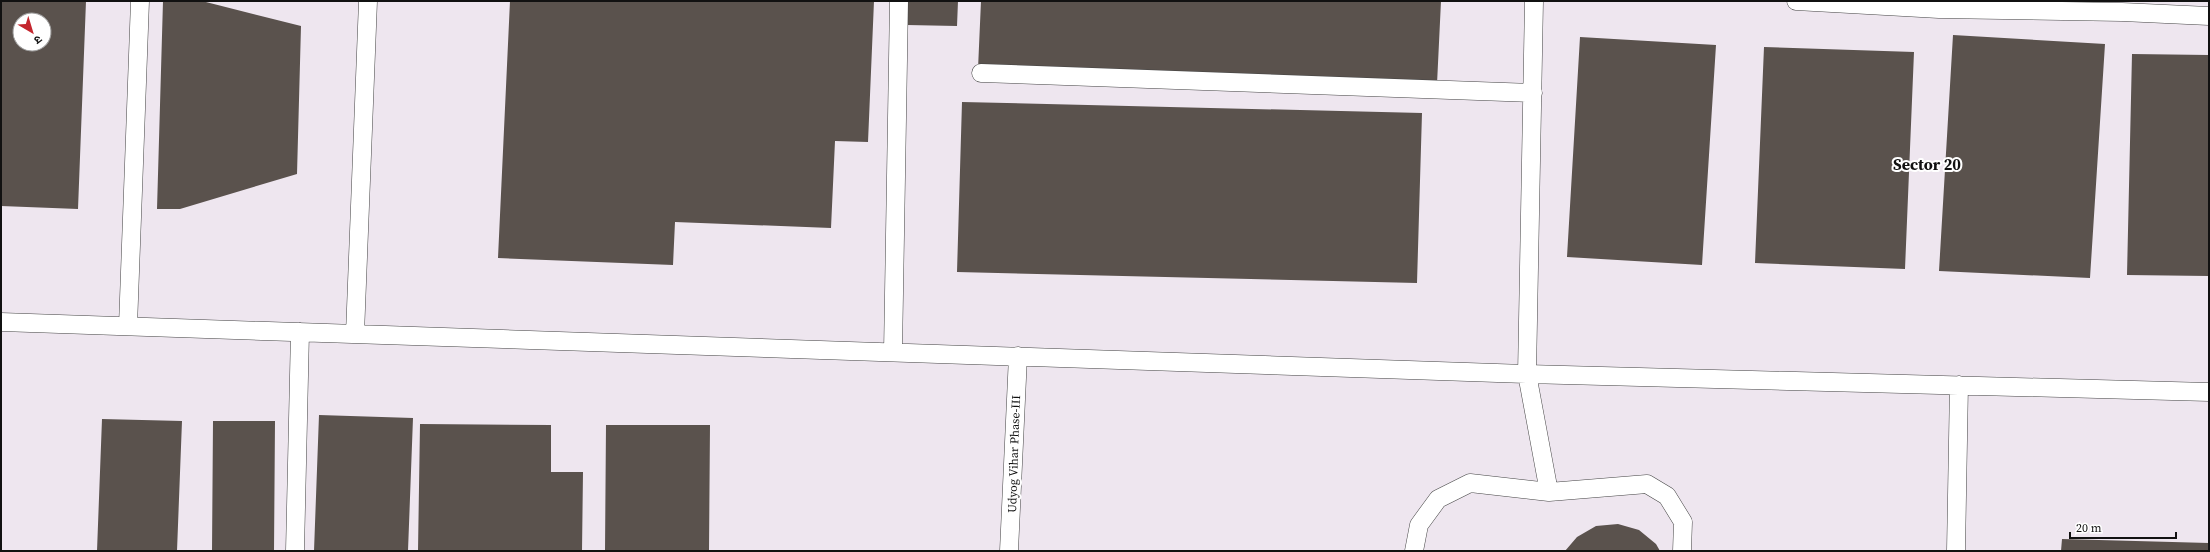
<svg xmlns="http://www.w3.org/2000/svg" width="2210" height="552" font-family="'Source Serif 4','Noto Sans Devanagari',serif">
  <rect width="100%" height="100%" fill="#fffdf5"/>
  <path fill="#eee6ef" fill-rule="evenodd" d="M 1,1 L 2209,1 L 2209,551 L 1,551 ZM 20,20 L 44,20 L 44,44 L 20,44 Z"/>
  <path fill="#5a524d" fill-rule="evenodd" d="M 1,1 L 86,1 L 78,209 L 1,206 ZM 20,20 L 44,20 L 44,44 L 20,44 Z
    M 163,1 L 202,1 L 301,26 L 297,174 L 180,209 L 157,209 Z
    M 510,1 L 874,1 L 868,142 L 835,141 L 831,228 L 675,222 L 673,265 L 498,258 Z
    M 908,1 L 958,1 L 957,26 L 907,25 Z
    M 981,1 L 1441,1 L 1437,84 L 978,69 Z
    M 1953,35 L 2105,44 L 2090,278 L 1939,271 Z
    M 1580,37 L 1716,45 L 1702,265 L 1567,257 Z
    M 1764,47 L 1914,52 L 1905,269 L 1755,263 Z
    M 2132,54 L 2209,55 L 2209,276 L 2127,275 Z
    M 962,102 L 1422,113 L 1417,283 L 957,272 Z
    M 319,415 L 413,418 L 408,551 L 314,551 Z
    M 102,419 L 182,421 L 177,551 L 97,551 Z
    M 213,421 L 275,421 L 274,551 L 212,551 Z
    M 420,424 L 551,425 L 551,472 L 583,472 L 582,551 L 418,551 Z
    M 606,425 L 710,425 L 709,551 L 605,551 Z
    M 1618,524 L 1639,530 L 1656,544 L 1660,551 L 1565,551 L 1577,537 L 1596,526 Z
    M 2062,539 L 2209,543 L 2209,551 L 2061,551 Z"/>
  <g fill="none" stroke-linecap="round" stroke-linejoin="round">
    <defs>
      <path id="service" d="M 1534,1 L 1527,374 L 1549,492
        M 1796,1 L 1939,9 L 2122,12 L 2209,16
        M 981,73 L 1533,93
        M 1,322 L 1527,374 L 2209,392
        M 128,326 L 140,1
        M 355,334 L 368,1
        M 893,352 L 899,1
        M 295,551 L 300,332
        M 1009,551 L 1018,356
        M 1414,551 L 1419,525 L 1438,499 L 1470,483 L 1549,492 L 1647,484 L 1667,496 L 1683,522 L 1682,551
        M 1956,551 L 1959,385"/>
    </defs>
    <use href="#service" stroke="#444" stroke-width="19"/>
    <use href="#service" stroke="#fff" stroke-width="18"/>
  </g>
  <g text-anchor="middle" stroke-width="4" stroke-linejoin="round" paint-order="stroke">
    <g font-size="12" fill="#111" stroke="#fff">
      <text transform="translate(1014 454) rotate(-88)" y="4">Udyog Vihar Phase-III</text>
    </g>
    <g font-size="16" font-weight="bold" fill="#111" stroke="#fff">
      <text x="1927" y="170">Sector 20</text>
    </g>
  </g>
  <rect width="2210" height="552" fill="none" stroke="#111111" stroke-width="4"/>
  <g transform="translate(32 32) rotate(142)"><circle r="19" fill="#ffffff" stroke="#a0a0a0"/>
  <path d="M0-3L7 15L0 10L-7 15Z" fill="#c4262e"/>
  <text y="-6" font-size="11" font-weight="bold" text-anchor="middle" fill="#111111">उ</text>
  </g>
  <path d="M2070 532v6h106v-6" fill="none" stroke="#111111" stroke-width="2"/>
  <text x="2076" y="532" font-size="12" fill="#111111" stroke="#ffffff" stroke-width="3" paint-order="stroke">20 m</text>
</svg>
